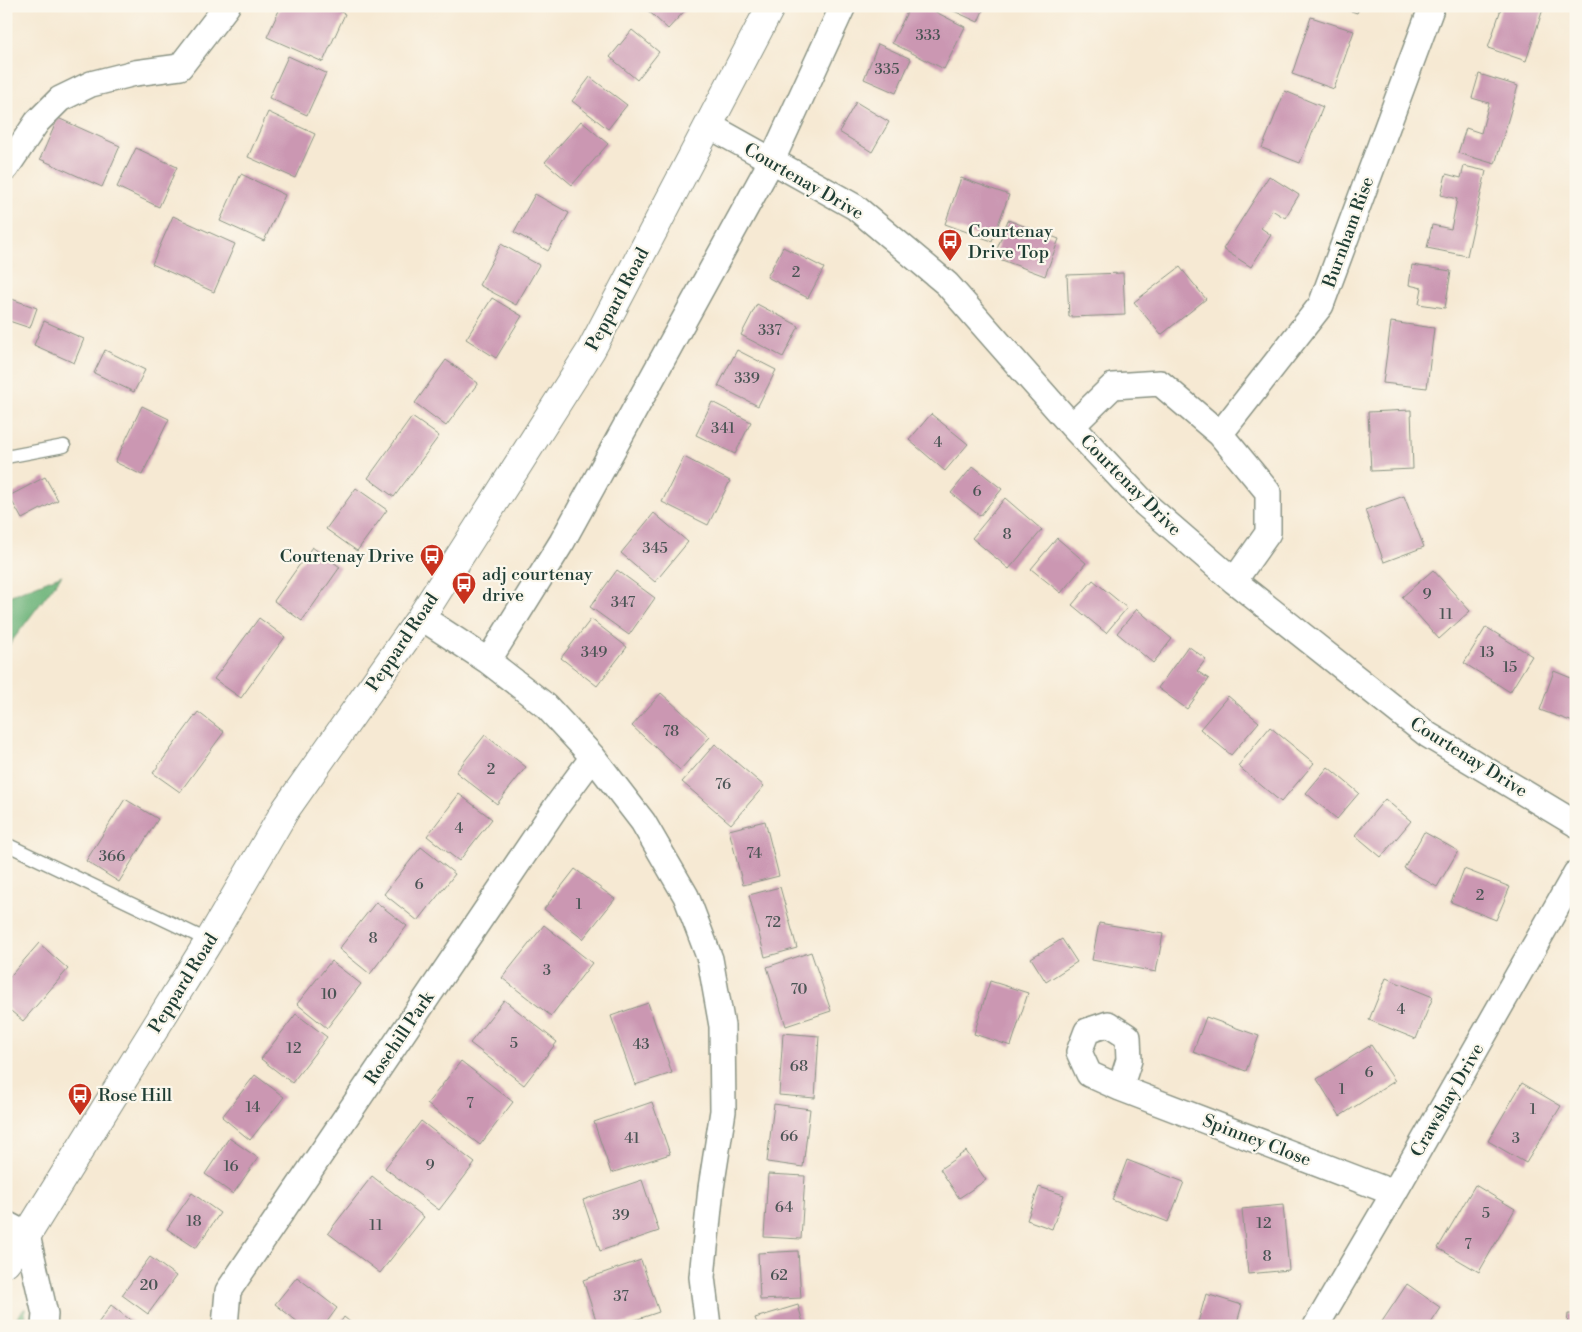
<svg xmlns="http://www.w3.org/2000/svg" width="1582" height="1332" font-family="'Libre Bodoni',serif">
  <rect width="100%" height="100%" fill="#fbf7ec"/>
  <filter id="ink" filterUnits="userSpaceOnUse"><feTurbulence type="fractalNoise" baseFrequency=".02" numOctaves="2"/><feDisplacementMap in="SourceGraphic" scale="10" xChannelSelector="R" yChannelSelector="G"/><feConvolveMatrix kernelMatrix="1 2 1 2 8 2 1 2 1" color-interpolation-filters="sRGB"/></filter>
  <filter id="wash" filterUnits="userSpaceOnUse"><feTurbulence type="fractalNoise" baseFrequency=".0096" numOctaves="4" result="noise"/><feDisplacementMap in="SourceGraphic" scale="20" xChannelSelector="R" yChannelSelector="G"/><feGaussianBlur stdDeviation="1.12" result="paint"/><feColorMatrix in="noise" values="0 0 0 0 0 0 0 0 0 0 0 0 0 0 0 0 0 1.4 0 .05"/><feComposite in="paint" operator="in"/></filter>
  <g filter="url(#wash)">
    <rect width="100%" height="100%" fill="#f6e9d3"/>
    <path fill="#6ab278" stroke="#447856" d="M 62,575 L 6,649 L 6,597 Z
      M 25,1308 L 27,1326 L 10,1326 Z"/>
    <g id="blocks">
      <path fill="#cb97b2" d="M 281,6 L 328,6 L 345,14 L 323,62 L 267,37 Z
        M 643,6 L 689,6 L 668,29 Z
        M 910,6 L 924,6 L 965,27 L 944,69 L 892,43 Z
        M 943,6 L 985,6 L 978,22 Z
        M 1337,6 L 1360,6 L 1357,13 Z
        M 1502,6 L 1544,6 L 1526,61 L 1488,48 Z
        M 1311,17 L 1354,31 L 1334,89 L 1292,74 Z
        M 632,30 L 659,52 L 637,80 L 610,57 Z
        M 878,44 L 911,59 L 896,93 L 864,79 Z
        M 288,56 L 326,73 L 307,115 L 269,98 Z
        M 1479,74 L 1518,86 L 1495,164 L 1458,153 L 1466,128 L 1481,133 L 1489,103 L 1472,98 Z
        M 590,77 L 627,105 L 608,129 L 572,101 Z
        M 1285,91 L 1323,107 L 1300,163 L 1262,148 Z
        M 856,102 L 889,122 L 872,152 L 839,132 Z
        M 268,112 L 315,134 L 295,178 L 248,157 Z
        M 58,118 L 120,146 L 102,187 L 40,159 Z
        M 581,121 L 608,144 L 572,185 L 545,162 Z
        M 136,148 L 177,167 L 159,207 L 117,187 Z
        M 1464,166 L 1486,171 L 1467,256 L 1427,248 L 1432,225 L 1451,229 L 1457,199 L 1441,195 L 1446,174 L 1461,178 Z
        M 241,174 L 285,195 L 264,241 L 220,221 Z
        M 1269,176 L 1299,195 L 1285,218 L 1272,210 L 1261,228 L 1271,235 L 1251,267 L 1223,249 Z
        M 961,178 L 1009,195 L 992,241 L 945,224 Z
        M 535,194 L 569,213 L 548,251 L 514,232 Z
        M 173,216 L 235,244 L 214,292 L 152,264 Z
        M 1008,220 L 1059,239 L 1045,276 L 994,257 Z
        M 501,244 L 539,265 L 516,305 L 479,285 Z
        M 783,247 L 824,268 L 808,298 L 767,277 Z
        M 1412,265 L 1451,271 L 1445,308 L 1419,304 L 1422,288 L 1409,285 Z
        M 1180,267 L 1206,299 L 1161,335 L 1134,302 Z
        M 1123,273 L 1125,315 L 1069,317 L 1067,275 Z
        M 6,297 L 37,308 L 30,328 L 6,320 Z
        M 492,298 L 522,316 L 496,358 L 466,339 Z
        M 757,304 L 799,326 L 783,357 L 741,335 Z
        M 44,321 L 84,339 L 74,363 L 34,345 Z
        M 1391,322 L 1434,328 L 1427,388 L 1383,383 Z
        M 105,350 L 145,370 L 134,392 L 94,373 Z
        M 737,350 L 776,370 L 758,406 L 718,386 Z
        M 446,360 L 478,383 L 446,426 L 415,403 Z
        M 712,402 L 751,422 L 735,454 L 696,435 Z
        M 142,406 L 169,419 L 142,475 L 115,462 Z
        M 1411,410 L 1413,469 L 1371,471 L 1368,412 Z
        M 931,414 L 968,444 L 945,471 L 909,440 Z
        M 412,417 L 439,436 L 394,497 L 368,478 Z
        M 684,457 L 730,481 L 708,525 L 662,502 Z
        M 973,466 L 1002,489 L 980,516 L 951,493 Z
        M 45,477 L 58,500 L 22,519 L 9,496 Z
        M 356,488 L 387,510 L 357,551 L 326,529 Z
        M 1404,496 L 1424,547 L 1384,562 L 1365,510 Z
        M 1005,498 L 1042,530 L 1009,569 L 972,538 Z
        M 654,513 L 688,542 L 655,582 L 621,553 Z
        M 1057,538 L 1086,563 L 1061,593 L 1031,569 Z
        M 312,547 L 340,567 L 302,621 L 274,601 Z
        M 617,570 L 655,598 L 629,635 L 590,607 Z
        M 1433,570 L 1470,611 L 1439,639 L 1402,597 Z
        M 1093,580 L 1127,608 L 1106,633 L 1072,605 Z
        M 1137,609 L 1172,639 L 1153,663 L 1117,633 Z
        M 259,618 L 285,637 L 241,698 L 214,679 Z
        M 591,619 L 627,647 L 597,686 L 561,658 Z
        M 1486,627 L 1532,656 L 1510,692 L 1464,663 Z
        M 1188,646 L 1206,659 L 1197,671 L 1209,679 L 1187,709 L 1158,688 Z
        M 1554,671 L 1576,680 L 1576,723 L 1540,710 Z
        M 661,693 L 710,737 L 680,770 L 632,726 Z
        M 1228,696 L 1259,722 L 1231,755 L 1200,729 Z
        M 198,712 L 224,732 L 180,792 L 153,773 Z
        M 1270,727 L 1314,763 L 1281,802 L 1238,766 Z
        M 485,735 L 526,767 L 497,804 L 456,772 Z
        M 715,744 L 764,786 L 731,824 L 682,782 Z
        M 1328,767 L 1359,793 L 1337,819 L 1306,793 Z
        M 459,794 L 492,819 L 459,861 L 427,836 Z
        M 125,799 L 158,819 L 119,882 L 86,861 Z
        M 1385,799 L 1411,821 L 1381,857 L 1355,835 Z
        M 765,821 L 779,876 L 743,885 L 729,830 Z
        M 1424,832 L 1458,851 L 1437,887 L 1404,868 Z
        M 421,847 L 455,874 L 418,921 L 384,894 Z
        M 575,869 L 615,899 L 583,939 L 544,909 Z
        M 1464,869 L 1510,887 L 1496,920 L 1451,902 Z
        M 780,887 L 797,948 L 765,957 L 749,895 Z
        M 376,902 L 407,926 L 370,974 L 339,949 Z
        M 1099,923 L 1163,934 L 1156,972 L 1092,960 Z
        M 544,925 L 592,963 L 551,1016 L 502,978 Z
        M 1062,939 L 1077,962 L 1046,982 L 1031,958 Z
        M 39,943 L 68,969 L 23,1021 L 6,1007 L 6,981 Z
        M 811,952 L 831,1011 L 786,1026 L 767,967 Z
        M 331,961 L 361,984 L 327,1028 L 297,1004 Z
        M 1386,978 L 1433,997 L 1416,1039 L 1369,1020 Z
        M 990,981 L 1028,993 L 1011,1046 L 974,1034 Z
        M 504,1000 L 557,1042 L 524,1085 L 470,1043 Z
        M 648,1003 L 672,1073 L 635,1085 L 611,1016 Z
        M 296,1014 L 327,1037 L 292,1083 L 261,1059 Z
        M 1206,1017 L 1259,1036 L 1246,1071 L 1193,1052 Z
        M 783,1033 L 819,1036 L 815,1098 L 779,1095 Z
        M 1371,1045 L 1395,1081 L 1340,1116 L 1317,1079 Z
        M 461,1061 L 513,1102 L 480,1145 L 427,1104 Z
        M 255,1075 L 284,1097 L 250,1140 L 222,1117 Z
        M 1522,1083 L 1561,1106 L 1526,1163 L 1488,1141 Z
        M 652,1102 L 670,1154 L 611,1173 L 594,1122 Z
        M 774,1104 L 810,1109 L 803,1167 L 767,1162 Z
        M 421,1121 L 475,1163 L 439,1210 L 385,1168 Z
        M 229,1138 L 258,1158 L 233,1194 L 205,1174 Z
        M 966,1151 L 986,1180 L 959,1198 L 940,1169 Z
        M 1127,1160 L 1184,1182 L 1168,1222 L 1112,1200 Z
        M 768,1174 L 805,1176 L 801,1239 L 764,1237 Z
        M 372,1176 L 424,1217 L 380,1273 L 328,1233 Z
        M 642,1180 L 659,1231 L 600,1251 L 583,1200 Z
        M 1475,1185 L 1515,1209 L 1479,1272 L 1438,1248 Z
        M 1039,1187 L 1064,1195 L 1052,1229 L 1027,1220 Z
        M 192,1193 L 220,1213 L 196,1248 L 167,1229 Z
        M 1283,1205 L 1289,1270 L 1248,1274 L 1242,1209 Z
        M 798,1251 L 801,1298 L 760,1300 L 758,1253 Z
        M 150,1257 L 176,1276 L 148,1314 L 122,1295 Z
        M 641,1260 L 659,1312 L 617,1326 L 598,1326 L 583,1280 Z
        M 297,1277 L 337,1308 L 324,1326 L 303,1326 L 275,1304 Z
        M 1407,1284 L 1441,1308 L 1429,1326 L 1379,1326 Z
        M 1206,1294 L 1242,1305 L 1236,1326 L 1197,1326 Z
        M 111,1305 L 138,1326 L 96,1326 Z
        M 798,1305 L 804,1326 L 758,1326 L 755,1318 Z
        M 1568,1314 L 1576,1314 L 1576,1326 L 1567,1326 Z
        M 344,1317 L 355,1326 L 338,1326 Z"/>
    </g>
  </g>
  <g filter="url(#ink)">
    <use href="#blocks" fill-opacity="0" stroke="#8a9384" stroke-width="1"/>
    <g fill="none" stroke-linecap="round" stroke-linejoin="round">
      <defs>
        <path id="service" d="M 6,457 L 64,446
          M 6,844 L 209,941"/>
        <path id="minor" d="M 708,125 L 855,207 L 947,284 L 1072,426 L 1145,504 L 1234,581 L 1428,735 L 1576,824
          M 6,168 L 37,122 L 60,99 L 91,84 L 135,73 L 180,67 L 227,6
          M 1072,426 L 1113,386 L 1160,383 L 1220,434 L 1268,492 L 1268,533 L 1234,581
          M 1220,434 L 1321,305 L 1432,6
          M 421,617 L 488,661 L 546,706 L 593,757 L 643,822 L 686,896 L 710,959 L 722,1026 L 723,1111 L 711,1188 L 702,1277 L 708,1326
          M 488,661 L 562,542 L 772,160 L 843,6
          M 1120,1088 L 1129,1060 L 1128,1037 L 1108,1024 L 1087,1031 L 1079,1052 L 1089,1074 L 1120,1088 L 1394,1193
          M 6,1224 L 27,1235 L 45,1314 L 44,1326
          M 225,1326 L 228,1291 L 556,807 L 593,757
          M 1316,1326 L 1394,1193 L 1576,873"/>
        <path id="secondary" d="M 6,1262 L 27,1235 L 209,941 L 286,809 L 421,617 L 591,350 L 771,6"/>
      </defs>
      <use href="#service" stroke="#8a9384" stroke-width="15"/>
      <use href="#minor" stroke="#8a9384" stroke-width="28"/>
      <use href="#secondary" stroke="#8a9384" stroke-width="30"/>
      <use href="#service" stroke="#fff" stroke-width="12"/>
      <use href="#minor" stroke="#fff" stroke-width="25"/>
      <use href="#secondary" stroke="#fff" stroke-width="28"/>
    </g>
  </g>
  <defs>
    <symbol id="bus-pin" viewBox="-11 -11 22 30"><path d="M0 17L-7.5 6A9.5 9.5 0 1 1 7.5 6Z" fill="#c8321e" stroke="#fbf7ec"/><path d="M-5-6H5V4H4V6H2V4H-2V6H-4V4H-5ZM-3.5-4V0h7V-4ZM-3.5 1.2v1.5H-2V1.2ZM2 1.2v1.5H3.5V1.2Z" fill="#fff"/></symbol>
  </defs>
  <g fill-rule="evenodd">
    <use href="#bus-pin" x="936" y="227" width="28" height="38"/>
    <use href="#bus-pin" x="418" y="542" width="28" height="38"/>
    <use href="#bus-pin" x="450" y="570" width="28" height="38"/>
    <use href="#bus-pin" x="66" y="1081" width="28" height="38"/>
  </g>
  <g text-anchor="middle" stroke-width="4.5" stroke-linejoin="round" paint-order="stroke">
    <g font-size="15" fill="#4a5454">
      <text x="928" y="40">333</text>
      <text x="887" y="74">335</text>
      <text x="796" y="277">2</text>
      <text x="770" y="335">337</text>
      <text x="747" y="383">339</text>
      <text x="723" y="433">341</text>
      <text x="938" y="447">4</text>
      <text x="977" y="496">6</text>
      <text x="1007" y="539">8</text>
      <text x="655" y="553">345</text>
      <text x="1427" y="599">9</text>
      <text x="623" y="607">347</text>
      <text x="1446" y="619">11</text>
      <text x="594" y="657">349</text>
      <text x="1487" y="657">13</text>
      <text x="1510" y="672">15</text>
      <text x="671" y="736">78</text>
      <text x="491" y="774">2</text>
      <text x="723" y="789">76</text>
      <text x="459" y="833">4</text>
      <text x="754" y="858">74</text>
      <text x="112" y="861">366</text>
      <text x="419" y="889">6</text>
      <text x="1480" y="900">2</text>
      <text x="579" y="909">1</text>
      <text x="773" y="927">72</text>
      <text x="373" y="943">8</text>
      <text x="547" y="975">3</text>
      <text x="799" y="994">70</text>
      <text x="329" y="999">10</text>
      <text x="1401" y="1014">4</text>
      <text x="514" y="1048">5</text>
      <text x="641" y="1049">43</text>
      <text x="294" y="1053">12</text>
      <text x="799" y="1071">68</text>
      <text x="1369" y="1077">6</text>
      <text x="1342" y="1094">1</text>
      <text x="470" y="1108">7</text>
      <text x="253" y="1112">14</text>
      <text x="1533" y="1114">1</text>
      <text x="789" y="1141">66</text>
      <text x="632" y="1143">41</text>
      <text x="1516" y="1143">3</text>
      <text x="430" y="1170">9</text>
      <text x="231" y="1171">16</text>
      <text x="784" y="1212">64</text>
      <text x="1486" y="1218">5</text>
      <text x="621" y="1220">39</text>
      <text x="194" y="1226">18</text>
      <text x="1264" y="1228">12</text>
      <text x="376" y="1230">11</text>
      <text x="1468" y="1249">7</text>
      <text x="1267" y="1261">8</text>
      <text x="779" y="1280">62</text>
      <text x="149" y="1290">20</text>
      <text x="621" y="1301">37</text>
    </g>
    <g font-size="18" fill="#1f3d34" stroke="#fbf7ec">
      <text transform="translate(804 181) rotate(30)" y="6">Courtenay Drive</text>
      <text transform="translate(1348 232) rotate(-70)" y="6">Burnham Rise</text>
      <text transform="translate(617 299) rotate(-62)" y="6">Peppard Road</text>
      <text transform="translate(1131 485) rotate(45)" y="6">Courtenay Drive</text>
      <text transform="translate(402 642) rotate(-56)" y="6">Peppard Road</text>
      <text transform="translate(1469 757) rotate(32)" y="6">Courtenay Drive</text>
      <text transform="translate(183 983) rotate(-58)" y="6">Peppard Road</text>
      <text transform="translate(399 1038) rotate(-56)" y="6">Rosehill Park</text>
      <text transform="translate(1447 1100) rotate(-60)" y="6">Crawshay Drive</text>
      <text transform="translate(1257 1140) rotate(21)" y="6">Spinney Close</text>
    </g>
    <g font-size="18" fill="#1f3d34" stroke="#fbf7ec" text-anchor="start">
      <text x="968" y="237">Courtenay<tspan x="968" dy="21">Drive Top</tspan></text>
      <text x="414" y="562" text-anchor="end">Courtenay Drive</text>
      <text x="482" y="580">adj courtenay<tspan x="482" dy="21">drive</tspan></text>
      <text x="98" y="1101">Rose Hill</text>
    </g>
  </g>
  <rect width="1582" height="1332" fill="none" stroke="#fbf7ec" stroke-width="25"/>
</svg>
